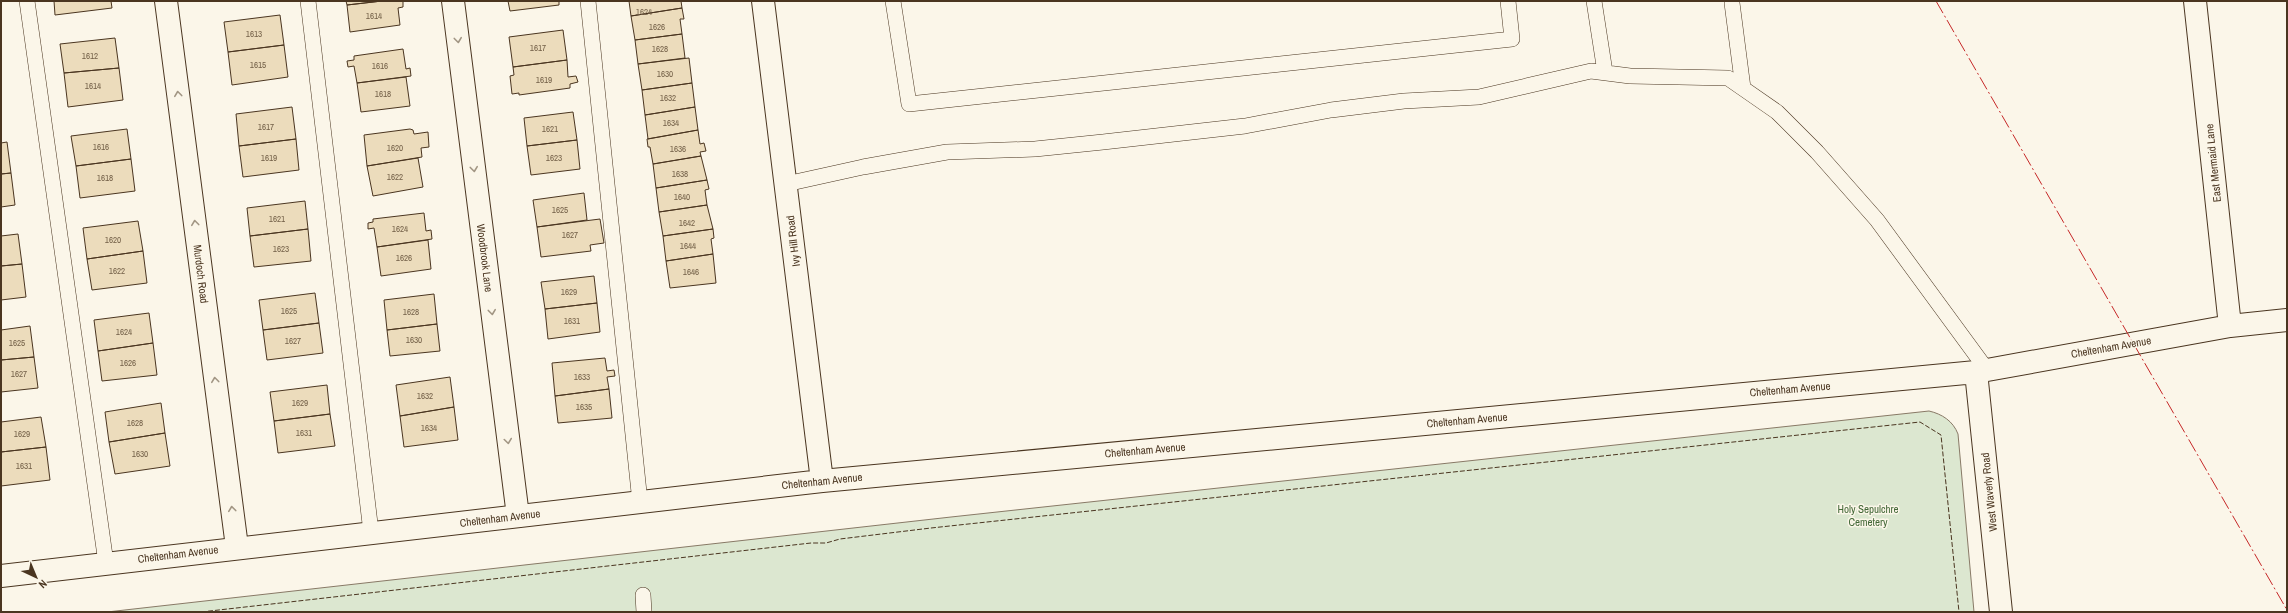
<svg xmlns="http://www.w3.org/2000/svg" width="2288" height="613" font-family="'Archivo Narrow',sans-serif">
  <rect width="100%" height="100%" fill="#fbf6e9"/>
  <path fill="#dce7d0" stroke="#887966" d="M 1929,411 C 1942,414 1953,421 1958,434 L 1974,612 L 107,612 L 951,517 Z"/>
  <path fill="#ecdcbc" stroke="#4a3520" d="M 54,1 L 111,1 L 112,8 L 55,15 Z
    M 346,1 L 382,1 L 347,5 Z
    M 382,1 L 403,1 L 403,7 L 398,8 L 400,25 L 350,32 L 347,5 Z
    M 508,1 L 559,1 L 559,5 L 510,11 Z
    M 629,1 L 681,1 L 682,8 L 631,16 Z
    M 682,8 L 684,19 L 680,19 L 682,34 L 635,40 L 631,16 Z
    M 280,15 L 284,45 L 228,52 L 224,22 Z
    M 563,30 L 567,60 L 513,67 L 509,37 Z
    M 682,34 L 685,58 L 638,64 L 635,40 Z
    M 115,38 L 119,68 L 64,73 L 60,44 Z
    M 284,45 L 288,77 L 232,85 L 228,52 Z
    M 403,49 L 406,69 L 410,68 L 411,76 L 357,83 L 354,66 L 348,67 L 347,61 L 354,60 L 354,56 Z
    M 689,58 L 692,83 L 642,90 L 638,64 Z
    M 567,60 L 568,77 L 576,76 L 578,82 L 570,84 L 570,88 L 519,95 L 519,93 L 512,94 L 510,76 L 514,75 L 513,67 Z
    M 119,68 L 123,100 L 68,107 L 64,73 Z
    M 406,77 L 410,106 L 361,112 L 357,83 Z
    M 692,83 L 695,107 L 645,115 L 642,90 Z
    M 292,107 L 296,139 L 239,146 L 236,114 Z
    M 695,107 L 698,130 L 648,139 L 645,115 Z
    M 573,112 L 577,140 L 527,146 L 524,118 Z
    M 127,129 L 131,159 L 76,166 L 71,136 Z
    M 410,129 L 413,130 L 414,134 L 428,132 L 429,147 L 421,148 L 422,157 L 367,166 L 364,135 Z
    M 698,130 L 700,144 L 704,143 L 706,151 L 700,152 L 701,156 L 653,164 L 650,147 L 648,147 L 647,139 Z
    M 296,139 L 299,170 L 243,177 L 239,146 Z
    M 577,140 L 580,169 L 531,175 L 527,146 Z
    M 7,142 L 11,173 L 1,174 L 1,143 Z
    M 701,156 L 707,180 L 656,188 L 653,164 Z
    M 418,158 L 423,187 L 373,196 L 367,166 Z
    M 131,159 L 135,191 L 80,198 L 76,166 Z
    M 11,173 L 15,205 L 1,207 L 1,174 Z
    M 707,180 L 709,189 L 705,190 L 707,205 L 659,212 L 656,188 Z
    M 584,193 L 587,220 L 537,227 L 533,200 Z
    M 305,201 L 308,229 L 250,236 L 247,208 Z
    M 707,205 L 713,229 L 663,236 L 659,212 Z
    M 424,213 L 426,231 L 431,230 L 432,239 L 377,247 L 374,228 L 368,229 L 368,223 L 373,222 L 373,219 Z
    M 600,219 L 604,243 L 590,245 L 591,251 L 541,257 L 537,227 Z
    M 138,221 L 143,251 L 87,259 L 83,228 Z
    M 308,229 L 311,261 L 254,267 L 250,236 Z
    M 713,229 L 714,238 L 711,239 L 713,254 L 666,261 L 663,236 Z
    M 18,234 L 22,264 L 1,266 L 1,236 Z
    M 428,240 L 431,269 L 381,276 L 377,247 Z
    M 143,251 L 147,283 L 92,290 L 87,259 Z
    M 713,254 L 716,283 L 670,288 L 666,261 Z
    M 22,264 L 26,297 L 1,300 L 1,266 Z
    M 594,276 L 597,303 L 545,309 L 541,282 Z
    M 315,293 L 319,323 L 263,330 L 259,300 Z
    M 434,294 L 437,324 L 387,330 L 384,300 Z
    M 597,303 L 600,332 L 548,339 L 545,309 Z
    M 149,313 L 153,343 L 98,351 L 94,320 Z
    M 319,323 L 323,353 L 267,360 L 263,330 Z
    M 437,324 L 440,351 L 390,356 L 387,330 Z
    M 30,326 L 34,357 L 1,360 L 1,330 Z
    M 153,343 L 157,375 L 102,381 L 98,351 Z
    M 34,357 L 38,388 L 1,392 L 1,360 Z
    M 605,358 L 607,371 L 614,370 L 615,376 L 607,377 L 609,389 L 555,396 L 552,363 Z
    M 450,377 L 454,407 L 400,416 L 396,385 Z
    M 327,385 L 330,414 L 274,421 L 270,392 Z
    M 609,389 L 612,418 L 558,423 L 555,396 Z
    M 161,403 L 165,433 L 109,442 L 105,412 Z
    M 454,407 L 458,440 L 404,447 L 400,416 Z
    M 330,414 L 335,446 L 278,453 L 274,421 Z
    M 41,417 L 46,447 L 1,452 L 1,422 Z
    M 165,433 L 170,466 L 115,474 L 109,442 Z
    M 46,447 L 50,480 L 1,486 L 1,452 Z"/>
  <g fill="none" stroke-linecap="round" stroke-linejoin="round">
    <defs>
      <path id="lane" d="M 27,1 L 106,563
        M 308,1 L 371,532
        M 588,1 L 640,502
        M 893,1 L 909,104 L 1512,39 L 1508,1
        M 1594,1 L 1605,72
        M 1732,3 L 1743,88
        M 786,184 L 863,167 L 947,152 L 1035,149 L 1103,142 L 1245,126 L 1331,110 L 1404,101 L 1479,97 L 1591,71 L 1630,76 L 1728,78 L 1777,112 L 1817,152 L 1877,220 L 1987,370
        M 643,595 L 644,612"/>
      <path id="street" d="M 166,1 L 237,547
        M 453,1 L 518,516"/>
      <path id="secondary" d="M 763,1 L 822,481
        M 2195,1 L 2230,326
        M 1976,372 L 2001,612
        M 1,576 L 822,481 L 1976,372 L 2230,326 L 2287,320"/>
    </defs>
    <use href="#lane" stroke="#4a3520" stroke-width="16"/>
    <use href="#street" stroke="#4a3520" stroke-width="24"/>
    <use href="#secondary" stroke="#4a3520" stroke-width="24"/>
    <use href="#lane" stroke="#fbf6e9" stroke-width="15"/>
    <use href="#street" stroke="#fbf6e9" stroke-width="22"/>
    <use href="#secondary" stroke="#fbf6e9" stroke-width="22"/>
    <path stroke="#4a3520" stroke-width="1" stroke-dasharray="5 2" stroke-linecap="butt" d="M 201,612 L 811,543 L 826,543 L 840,539 L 931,528 L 1920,422 L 1941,435 L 1959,612"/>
    <path stroke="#c62828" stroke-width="1" stroke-dasharray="14 3 2 3" stroke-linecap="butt" d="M 1936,1 L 2287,610"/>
  </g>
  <defs><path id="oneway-chevron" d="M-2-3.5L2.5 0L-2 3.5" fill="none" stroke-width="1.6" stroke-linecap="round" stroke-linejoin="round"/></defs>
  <g stroke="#a29684">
    <use href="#oneway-chevron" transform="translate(458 40) rotate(83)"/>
    <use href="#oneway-chevron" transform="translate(178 94) rotate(-97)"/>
    <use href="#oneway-chevron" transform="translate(474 169) rotate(83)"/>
    <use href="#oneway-chevron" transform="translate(195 223) rotate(-97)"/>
    <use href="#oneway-chevron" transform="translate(492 312) rotate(83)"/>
    <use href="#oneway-chevron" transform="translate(215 380) rotate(-97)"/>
    <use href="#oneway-chevron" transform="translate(508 441) rotate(82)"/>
    <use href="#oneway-chevron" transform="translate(232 509) rotate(-97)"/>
  </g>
  <g text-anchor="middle" stroke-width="3" stroke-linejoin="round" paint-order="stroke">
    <g font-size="9" fill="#725f47">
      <text x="644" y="15">1624</text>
      <text x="374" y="19">1614</text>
      <text x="657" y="30">1626</text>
      <text x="254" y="37">1613</text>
      <text x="538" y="51">1617</text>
      <text x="660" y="52">1628</text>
      <text x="90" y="59">1612</text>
      <text x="258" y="68">1615</text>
      <text x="380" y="69">1616</text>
      <text x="665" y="77">1630</text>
      <text x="544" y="83">1619</text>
      <text x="93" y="89">1614</text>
      <text x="383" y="97">1618</text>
      <text x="668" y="101">1632</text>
      <text x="671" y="126">1634</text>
      <text x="266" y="130">1617</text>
      <text x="550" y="132">1621</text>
      <text x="101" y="150">1616</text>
      <text x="395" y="151">1620</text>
      <text x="678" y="152">1636</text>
      <text x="269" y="161">1619</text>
      <text x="554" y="161">1623</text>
      <text x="680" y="177">1638</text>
      <text x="395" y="180">1622</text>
      <text x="105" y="181">1618</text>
      <text x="682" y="200">1640</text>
      <text x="560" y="213">1625</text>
      <text x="277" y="222">1621</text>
      <text x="687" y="226">1642</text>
      <text x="400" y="232">1624</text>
      <text x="570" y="238">1627</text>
      <text x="113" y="243">1620</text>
      <text x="688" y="249">1644</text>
      <text x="281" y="252">1623</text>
      <text x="404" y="261">1626</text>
      <text x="117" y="274">1622</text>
      <text x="691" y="275">1646</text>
      <text x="569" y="295">1629</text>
      <text x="289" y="314">1625</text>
      <text x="411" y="315">1628</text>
      <text x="572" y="324">1631</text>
      <text x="124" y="335">1624</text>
      <text x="414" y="343">1630</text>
      <text x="293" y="344">1627</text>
      <text x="17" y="346">1625</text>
      <text x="128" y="366">1626</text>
      <text x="19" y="377">1627</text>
      <text x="582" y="380">1633</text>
      <text x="425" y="399">1632</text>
      <text x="300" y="406">1629</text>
      <text x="584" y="410">1635</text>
      <text x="135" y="426">1628</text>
      <text x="429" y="431">1634</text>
      <text x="304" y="436">1631</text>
      <text x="22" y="437">1629</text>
      <text x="140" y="457">1630</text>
      <text x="24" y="469">1631</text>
    </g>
    <g font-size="11" fill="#4a3520" stroke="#fbf6e9">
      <text transform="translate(2213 163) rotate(-96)" y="4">East Mermaid Lane</text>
      <text transform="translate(793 241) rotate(-97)" y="4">Ivy Hill Road</text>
      <text transform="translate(485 258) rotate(83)" y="4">Woodbrook Lane</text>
      <text transform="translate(201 274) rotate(83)" y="4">Murdoch Road</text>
      <text transform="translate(2111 347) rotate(-10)" y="4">Cheltenham Avenue</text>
      <text transform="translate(1790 389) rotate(-5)" y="4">Cheltenham Avenue</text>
      <text transform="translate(1467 420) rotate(-5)" y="4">Cheltenham Avenue</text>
      <text transform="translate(1145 450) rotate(-5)" y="4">Cheltenham Avenue</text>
      <text transform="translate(822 481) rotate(-6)" y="4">Cheltenham Avenue</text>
      <text transform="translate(1989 492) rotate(-96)" y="4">West Waverly Road</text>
      <text transform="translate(500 518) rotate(-7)" y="4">Cheltenham Avenue</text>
      <text transform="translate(178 554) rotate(-7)" y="4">Cheltenham Avenue</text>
    </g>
    <g font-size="11" fill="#436837" stroke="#fbf6e9">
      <text x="1868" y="513">Holy Sepulchre<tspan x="1868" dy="13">Cemetery</tspan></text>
    </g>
  </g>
  <rect width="2288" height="613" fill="none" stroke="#4a3520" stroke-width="4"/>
  <g transform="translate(36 577) rotate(136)" stroke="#fbf6e9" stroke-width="3" paint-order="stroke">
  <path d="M0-3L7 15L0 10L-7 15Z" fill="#4a3520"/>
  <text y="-6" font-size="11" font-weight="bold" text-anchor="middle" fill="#4a3520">N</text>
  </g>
</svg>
